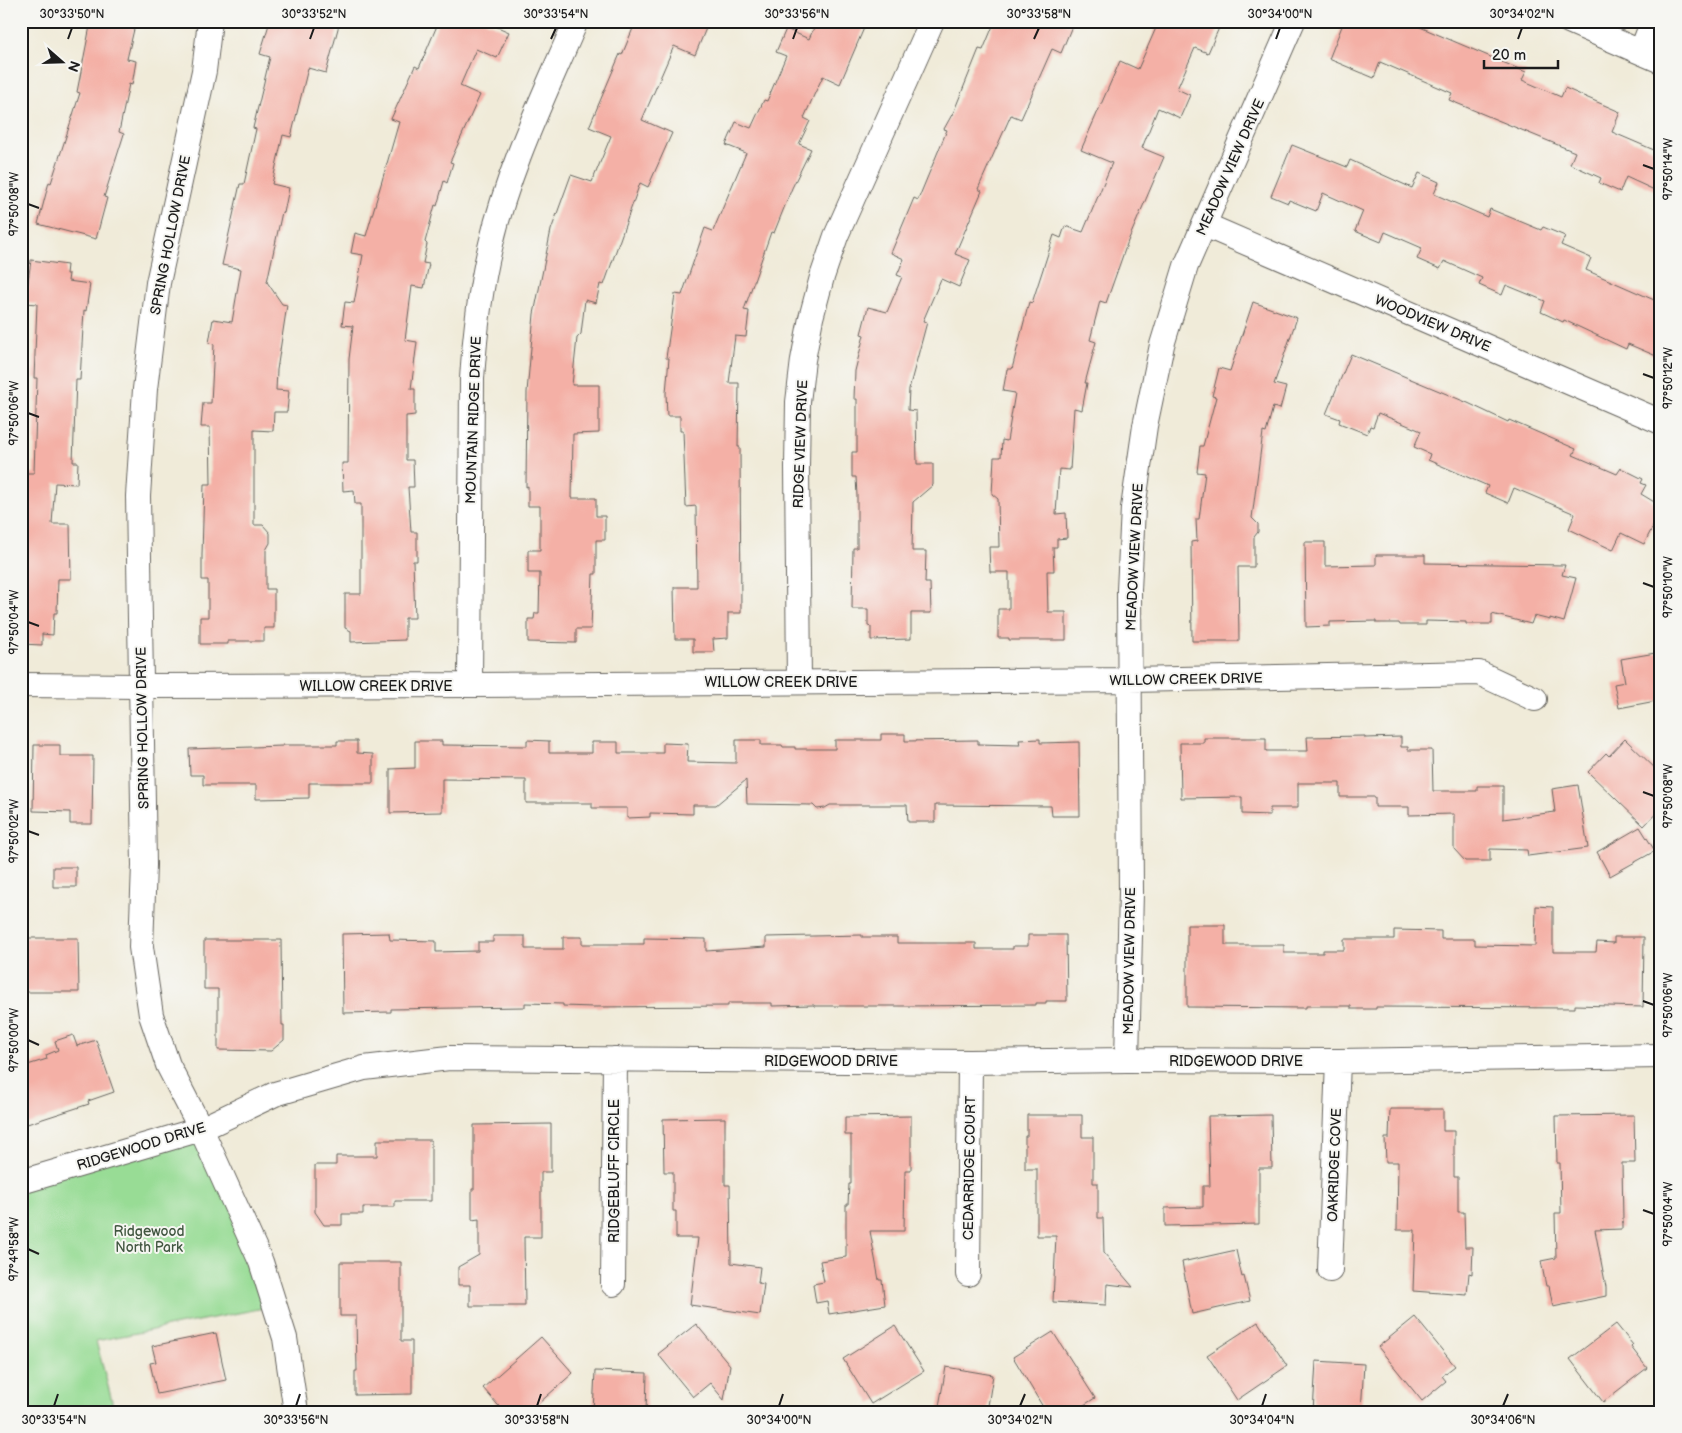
<svg xmlns="http://www.w3.org/2000/svg" width="1682" height="1433" font-family="'Balsamiq Sans',sans-serif">
  <rect width="100%" height="100%" fill="#f6f6f2"/>
  <filter id="ink" filterUnits="userSpaceOnUse"><feTurbulence type="fractalNoise" baseFrequency=".02" numOctaves="2"/><feDisplacementMap in="SourceGraphic" scale="10" xChannelSelector="R" yChannelSelector="G"/><feConvolveMatrix kernelMatrix="1 2 1 2 8 2 1 2 1" color-interpolation-filters="sRGB"/></filter>
  <filter id="wash" filterUnits="userSpaceOnUse"><feTurbulence type="fractalNoise" baseFrequency=".0096" numOctaves="4" result="noise"/><feDisplacementMap in="SourceGraphic" scale="20" xChannelSelector="R" yChannelSelector="G"/><feGaussianBlur stdDeviation="1.12" result="paint"/><feColorMatrix in="noise" values="0 0 0 0 0 0 0 0 0 0 0 0 0 0 0 0 0 1.4 0 .05"/><feComposite in="paint" operator="in"/></filter>
  <g filter="url(#wash)">
    <rect width="100%" height="100%" fill="#f0ebd9"/>
    <path fill="#98dc95" stroke="#5a7c58" d="M 201,1129 L 274,1306 L 96,1341 L 112,1401 L 112,1412 L 21,1412 L 21,1182 Z"/>
    <g id="blocks">
      <path fill="#f4b0a6" d="M 91,21 L 136,21 L 127,59 L 136,61 L 132,85 L 129,84 L 119,132 L 124,134 L 104,197 L 107,198 L 96,239 L 38,224 L 49,182 L 51,183 L 80,93 L 77,92 Z
        M 270,21 L 340,21 L 326,73 L 308,68 L 291,137 L 283,135 L 272,184 L 289,188 L 284,213 L 282,212 L 267,282 L 282,304 L 287,305 L 277,370 L 276,390 L 289,391 L 287,412 L 274,412 L 273,431 L 254,430 L 254,525 L 263,525 L 270,533 L 270,543 L 266,550 L 266,589 L 274,589 L 274,628 L 264,628 L 264,641 L 228,641 L 228,644 L 200,644 L 200,617 L 208,617 L 208,580 L 202,580 L 202,555 L 204,484 L 211,484 L 210,427 L 201,427 L 203,403 L 211,403 L 214,344 L 209,343 L 213,319 L 232,322 L 241,269 L 222,265 L 240,184 L 244,184 L 256,129 L 253,128 L 270,57 L 260,54 Z
        M 439,21 L 484,21 L 509,32 L 497,58 L 476,49 L 460,86 L 480,95 L 450,162 L 453,163 L 447,183 L 444,181 L 437,206 L 435,205 L 425,242 L 427,244 L 423,263 L 429,264 L 424,288 L 412,286 L 405,340 L 417,342 L 411,389 L 415,389 L 415,415 L 406,416 L 406,460 L 413,460 L 414,487 L 408,487 L 411,532 L 417,532 L 417,561 L 413,561 L 415,618 L 405,618 L 405,640 L 351,642 L 351,631 L 345,628 L 345,594 L 361,594 L 361,504 L 355,504 L 354,490 L 343,491 L 342,463 L 348,463 L 349,359 L 353,326 L 342,325 L 345,302 L 354,303 L 363,255 L 351,253 L 355,233 L 366,236 L 399,122 L 391,119 L 415,66 L 419,68 Z
        M 636,21 L 709,21 L 695,55 L 674,46 L 642,120 L 672,133 L 648,187 L 640,183 L 604,285 L 600,284 L 596,303 L 585,300 L 581,334 L 577,338 L 572,385 L 599,385 L 599,433 L 573,434 L 572,498 L 596,498 L 596,516 L 605,516 L 605,540 L 596,540 L 596,574 L 593,574 L 591,629 L 576,629 L 576,643 L 528,642 L 528,619 L 534,619 L 535,613 L 539,613 L 540,573 L 528,573 L 528,550 L 540,550 L 540,506 L 528,506 L 528,486 L 526,487 L 527,392 L 534,314 L 551,230 L 571,175 L 592,182 L 611,136 L 589,127 L 620,54 L 622,55 Z
        M 817,21 L 867,21 L 840,84 L 823,76 L 814,95 L 804,118 L 810,121 L 799,144 L 811,149 L 792,188 L 774,233 L 771,232 L 744,310 L 749,311 L 746,337 L 735,336 L 729,383 L 739,383 L 738,447 L 740,447 L 741,613 L 728,613 L 728,638 L 713,639 L 714,652 L 693,652 L 693,639 L 675,639 L 674,587 L 697,587 L 696,506 L 686,507 L 683,431 L 680,431 L 680,416 L 667,416 L 666,393 L 669,358 L 666,358 L 675,294 L 682,295 L 705,228 L 713,231 L 746,153 L 726,145 L 736,122 L 751,128 L 764,100 L 767,101 L 786,56 L 776,52 L 786,29 L 809,39 Z
        M 995,21 L 1060,21 L 1072,26 L 1061,53 L 1052,49 L 1021,119 L 1011,115 L 978,189 L 982,191 L 955,254 L 970,260 L 959,287 L 941,279 L 923,321 L 927,322 L 909,389 L 908,410 L 916,411 L 917,464 L 933,464 L 933,485 L 913,502 L 912,551 L 926,551 L 925,583 L 930,583 L 931,613 L 911,613 L 911,639 L 871,640 L 871,627 L 868,626 L 868,609 L 852,609 L 853,548 L 857,548 L 857,496 L 856,477 L 852,477 L 852,452 L 857,452 L 857,399 L 854,399 L 855,371 L 864,335 L 861,334 L 868,307 L 887,312 L 902,277 L 897,275 L 904,259 L 891,253 L 914,198 L 918,200 L 947,130 L 944,129 L 954,111 L 979,49 L 983,50 Z
        M 1159,21 L 1222,21 L 1208,53 L 1195,48 L 1177,89 L 1190,95 L 1180,118 L 1158,108 L 1142,148 L 1164,157 L 1128,241 L 1106,303 L 1100,301 L 1090,340 L 1096,342 L 1085,383 L 1087,383 L 1082,410 L 1074,408 L 1070,470 L 1059,469 L 1056,514 L 1066,513 L 1067,538 L 1057,539 L 1057,547 L 1053,547 L 1054,571 L 1047,571 L 1048,612 L 1066,612 L 1066,640 L 1009,640 L 1009,638 L 998,638 L 998,609 L 1009,609 L 1009,572 L 990,572 L 989,547 L 999,547 L 998,499 L 992,494 L 994,457 L 1001,457 L 1002,440 L 1007,441 L 1015,393 L 1003,391 L 1007,369 L 1012,369 L 1029,302 L 1032,303 L 1054,235 L 1061,238 L 1065,226 L 1083,232 L 1112,163 L 1081,150 L 1120,61 L 1138,69 Z
        M 1344,21 L 1406,21 L 1526,72 L 1522,80 L 1561,97 L 1565,88 L 1620,112 L 1612,132 L 1661,153 L 1661,193 L 1626,177 L 1620,192 L 1599,183 L 1601,178 L 1570,164 L 1575,152 L 1449,100 L 1452,93 L 1380,62 L 1374,78 L 1329,59 Z
        M 1292,145 L 1347,167 L 1350,160 L 1412,188 L 1419,173 L 1439,182 L 1434,194 L 1487,217 L 1490,209 L 1541,230 L 1543,227 L 1565,236 L 1561,245 L 1591,258 L 1586,270 L 1661,303 L 1661,358 L 1628,344 L 1626,349 L 1564,320 L 1563,322 L 1541,312 L 1545,301 L 1506,285 L 1502,295 L 1479,285 L 1482,278 L 1444,261 L 1440,269 L 1417,259 L 1422,248 L 1385,232 L 1381,242 L 1355,231 L 1363,211 L 1323,193 L 1316,211 L 1289,200 L 1288,203 L 1271,196 Z
        M 31,260 L 67,265 L 66,274 L 69,274 L 68,281 L 90,284 L 86,311 L 84,310 L 80,380 L 76,380 L 73,462 L 78,462 L 77,484 L 55,483 L 52,524 L 70,524 L 71,579 L 58,579 L 57,613 L 54,613 L 53,635 L 42,634 L 42,645 L 21,644 L 24,567 L 21,567 L 21,473 L 34,473 L 37,378 L 34,378 L 37,304 L 25,303 Z
        M 1253,302 L 1297,318 L 1274,384 L 1286,387 L 1280,409 L 1273,407 L 1266,433 L 1263,432 L 1252,518 L 1258,524 L 1258,532 L 1254,537 L 1254,567 L 1238,567 L 1239,641 L 1192,641 L 1191,542 L 1197,541 L 1196,519 L 1199,519 L 1205,473 L 1197,472 L 1200,446 L 1203,446 L 1216,397 L 1212,396 L 1219,368 L 1230,371 Z
        M 1351,354 L 1468,403 L 1508,422 L 1509,420 L 1576,449 L 1573,455 L 1617,474 L 1621,468 L 1643,479 L 1641,483 L 1646,485 L 1641,494 L 1661,506 L 1661,511 L 1644,544 L 1621,533 L 1613,550 L 1569,529 L 1575,514 L 1514,488 L 1508,503 L 1485,493 L 1488,486 L 1428,460 L 1430,454 L 1414,447 L 1421,431 L 1378,413 L 1373,427 L 1370,426 L 1367,434 L 1339,423 L 1340,419 L 1326,414 Z
        M 1305,542 L 1325,542 L 1325,566 L 1376,565 L 1376,555 L 1425,555 L 1425,563 L 1565,565 L 1562,575 L 1576,578 L 1564,622 L 1550,618 L 1550,620 L 1534,616 L 1531,624 L 1492,614 L 1492,624 L 1466,624 L 1466,622 L 1426,621 L 1426,625 L 1400,625 L 1399,623 L 1376,623 L 1376,621 L 1330,622 L 1330,626 L 1306,627 Z
        M 1661,652 L 1661,700 L 1619,708 L 1614,684 L 1625,682 L 1621,659 Z
        M 881,734 L 905,734 L 905,741 L 978,740 L 978,744 L 1020,745 L 1019,740 L 1040,739 L 1040,743 L 1079,742 L 1080,816 L 1052,816 L 1051,806 L 937,805 L 935,805 L 935,822 L 908,822 L 907,805 L 830,805 L 825,808 L 817,809 L 813,805 L 747,804 L 746,780 L 716,805 L 693,805 L 693,814 L 650,813 L 650,817 L 627,818 L 627,808 L 592,808 L 592,803 L 526,803 L 526,780 L 442,779 L 442,812 L 390,813 L 390,769 L 415,768 L 415,741 L 442,741 L 442,745 L 527,746 L 527,740 L 549,741 L 549,753 L 592,753 L 592,742 L 618,742 L 618,753 L 663,753 L 663,743 L 688,744 L 687,762 L 736,763 L 736,740 L 761,740 L 761,745 L 782,745 L 783,747 L 795,747 L 795,749 L 835,749 L 835,740 L 881,740 Z
        M 1365,736 L 1365,738 L 1401,737 L 1401,747 L 1408,747 L 1408,750 L 1432,750 L 1433,791 L 1477,791 L 1477,786 L 1503,786 L 1503,819 L 1555,812 L 1552,789 L 1578,785 L 1588,848 L 1528,856 L 1527,850 L 1490,849 L 1490,861 L 1465,861 L 1454,849 L 1454,814 L 1409,815 L 1409,807 L 1375,807 L 1375,797 L 1340,797 L 1340,783 L 1298,783 L 1298,808 L 1270,808 L 1270,815 L 1242,814 L 1242,797 L 1181,798 L 1180,743 L 1204,743 L 1204,738 L 1266,738 L 1266,751 L 1308,751 L 1307,737 Z
        M 1625,739 L 1661,774 L 1661,808 L 1644,826 L 1588,772 L 1606,753 L 1609,756 Z
        M 337,741 L 357,741 L 357,753 L 373,754 L 373,783 L 309,783 L 309,798 L 256,799 L 256,785 L 203,785 L 203,775 L 190,775 L 189,749 L 283,746 L 283,745 L 337,745 Z
        M 34,745 L 60,745 L 60,756 L 93,756 L 92,824 L 70,824 L 70,812 L 33,811 Z
        M 1640,827 L 1655,851 L 1610,876 L 1597,852 Z
        M 53,867 L 76,867 L 76,887 L 53,887 Z
        M 1536,906 L 1553,907 L 1553,952 L 1596,952 L 1597,942 L 1614,943 L 1614,937 L 1644,937 L 1643,1007 L 1575,1005 L 1575,1008 L 1376,1007 L 1376,1009 L 1351,1009 L 1351,1006 L 1306,1006 L 1306,1008 L 1187,1007 L 1187,925 L 1225,925 L 1225,945 L 1284,945 L 1284,953 L 1323,953 L 1323,950 L 1344,950 L 1344,939 L 1394,939 L 1394,930 L 1441,931 L 1441,939 L 1475,939 L 1475,945 L 1535,946 Z
        M 389,933 L 390,940 L 436,941 L 436,952 L 478,951 L 478,942 L 493,942 L 493,936 L 525,936 L 525,949 L 563,949 L 563,937 L 582,937 L 582,944 L 644,944 L 644,938 L 706,939 L 706,951 L 766,947 L 766,937 L 862,935 L 862,937 L 897,937 L 897,943 L 976,943 L 976,949 L 1013,949 L 1013,946 L 1028,946 L 1028,935 L 1066,935 L 1067,1001 L 1046,1001 L 1046,1003 L 1036,1003 L 1036,1005 L 904,1006 L 814,1006 L 814,1005 L 772,1006 L 772,1003 L 728,1003 L 728,1006 L 593,1007 L 563,1006 L 563,1004 L 525,1003 L 525,1007 L 391,1009 L 391,1012 L 343,1013 L 342,934 Z
        M 21,938 L 78,938 L 79,992 L 21,992 Z
        M 204,940 L 281,940 L 282,1025 L 284,1025 L 284,1040 L 271,1051 L 218,1050 L 218,989 L 204,989 Z
        M 73,1035 L 77,1046 L 96,1040 L 114,1092 L 88,1101 L 89,1104 L 21,1126 L 21,1067 L 47,1059 L 46,1055 L 58,1050 L 55,1041 Z
        M 1390,1109 L 1443,1109 L 1443,1131 L 1454,1131 L 1454,1177 L 1458,1177 L 1458,1212 L 1464,1212 L 1465,1247 L 1473,1247 L 1472,1274 L 1469,1273 L 1467,1295 L 1413,1291 L 1415,1230 L 1397,1230 L 1398,1162 L 1386,1162 L 1385,1138 L 1389,1138 Z
        M 1027,1115 L 1082,1115 L 1082,1137 L 1093,1137 L 1093,1183 L 1098,1183 L 1098,1218 L 1103,1218 L 1104,1253 L 1133,1287 L 1107,1284 L 1106,1305 L 1053,1302 L 1056,1236 L 1037,1236 L 1037,1169 L 1025,1169 L 1025,1136 L 1027,1136 Z
        M 1271,1115 L 1272,1168 L 1259,1168 L 1259,1224 L 1165,1226 L 1165,1208 L 1203,1207 L 1203,1186 L 1210,1186 L 1208,1116 Z
        M 1634,1115 L 1635,1163 L 1622,1163 L 1623,1222 L 1622,1222 L 1622,1229 L 1595,1230 L 1606,1287 L 1606,1296 L 1553,1307 L 1549,1286 L 1546,1286 L 1541,1261 L 1556,1258 L 1555,1213 L 1561,1213 L 1560,1163 L 1557,1163 L 1556,1116 Z
        M 911,1116 L 911,1170 L 905,1170 L 904,1231 L 870,1231 L 879,1280 L 882,1280 L 885,1305 L 829,1314 L 827,1301 L 816,1303 L 813,1284 L 824,1282 L 820,1261 L 846,1257 L 846,1205 L 848,1205 L 849,1184 L 851,1184 L 851,1135 L 845,1135 L 845,1117 Z
        M 725,1118 L 725,1185 L 730,1185 L 731,1263 L 760,1267 L 758,1283 L 764,1284 L 760,1315 L 690,1305 L 698,1238 L 676,1238 L 676,1211 L 673,1211 L 673,1172 L 664,1172 L 663,1119 Z
        M 551,1124 L 551,1172 L 541,1172 L 541,1237 L 524,1237 L 525,1306 L 470,1306 L 470,1285 L 458,1285 L 458,1267 L 479,1255 L 479,1219 L 472,1220 L 472,1189 L 474,1189 L 474,1125 Z
        M 377,1140 L 431,1140 L 431,1201 L 395,1201 L 395,1207 L 363,1207 L 363,1214 L 342,1214 L 342,1225 L 324,1225 L 315,1212 L 315,1165 L 336,1165 L 336,1156 L 377,1156 Z
        M 1236,1250 L 1242,1277 L 1244,1276 L 1250,1301 L 1192,1314 L 1182,1262 Z
        M 340,1262 L 401,1262 L 401,1341 L 412,1341 L 412,1394 L 355,1395 L 355,1371 L 357,1371 L 356,1316 L 340,1316 Z
        M 1415,1317 L 1455,1366 L 1442,1376 L 1446,1381 L 1422,1401 L 1378,1347 Z
        M 1258,1322 L 1287,1366 L 1237,1400 L 1207,1355 Z
        M 696,1324 L 730,1365 L 724,1400 L 710,1383 L 693,1397 L 658,1354 Z
        M 1616,1324 L 1633,1345 L 1631,1347 L 1647,1368 L 1603,1402 L 1570,1359 Z
        M 895,1326 L 924,1371 L 871,1404 L 843,1359 Z
        M 1053,1332 L 1095,1398 L 1073,1412 L 1046,1412 L 1013,1357 Z
        M 216,1333 L 226,1380 L 157,1394 L 150,1363 L 156,1362 L 152,1346 Z
        M 541,1337 L 573,1373 L 529,1412 L 504,1412 L 483,1388 Z
        M 1316,1361 L 1364,1364 L 1361,1412 L 1313,1412 Z
        M 946,1367 L 993,1375 L 987,1412 L 938,1412 Z
        M 595,1371 L 647,1373 L 646,1412 L 593,1412 Z"/>
    </g>
  </g>
  <g filter="url(#ink)">
    <use href="#blocks" fill-opacity="0" stroke="#66645e" stroke-width="1"/>
    <g fill="none" stroke-linecap="round" stroke-linejoin="round">
      <defs>
        <path id="minor" d="M 210,21 L 204,71 L 158,283 L 145,389 L 138,496 L 144,865 L 141,947 L 151,1015 L 168,1065 L 201,1129 L 261,1262 L 285,1338 L 296,1412
          M 1569,21 L 1661,61
          M 1641,52 L 1653,21
          M 1205,225 L 1661,422
          M 799,682 L 797,467 L 798,402 L 803,360 L 811,318 L 822,277 L 836,236 L 932,21
          M 21,685 L 141,686 L 470,685 L 1130,680 L 1479,673 L 1535,699
          M 470,685 L 472,379 C 475,333 480,288 491,244 C 509,167 545,94 576,21
          M 1127,1060 L 1131,892 L 1129,590 L 1133,508 L 1145,426 L 1162,345 L 1186,266 L 1293,21
          M 21,1182 L 201,1129 L 275,1094 L 364,1068 L 449,1058 L 970,1062 L 1127,1060 L 1338,1061 L 1661,1056
          M 1330,1270 L 1338,1061
          M 968,1274 L 970,1062
          M 613,1284 L 615,1059"/>
      </defs>
      <use href="#minor" stroke="#66645e" stroke-width="26"/>
      <use href="#minor" stroke="#fff" stroke-width="24"/>
    </g>
  </g>
  <path fill="none" stroke="#1c1c1c" stroke-width="2" d="M 68,39 L 72,28M 310,39 L 314,28M 551,39 L 556,28M 793,39 L 797,28M 1034,39 L 1039,28M 1276,39 L 1280,28M 1518,39 L 1522,28M 1643,165 L 1654,169M 28,204 L 39,208M 1643,374 L 1654,378M 28,413 L 39,417M 1643,583 L 1654,587M 28,622 L 39,626M 1643,792 L 1654,796M 28,831 L 39,835M 1643,1001 L 1654,1005M 28,1040 L 39,1045M 1643,1210 L 1654,1214M 28,1249 L 39,1254M 54,1406 L 58,1394M 296,1406 L 300,1394M 537,1406 L 541,1394M 779,1406 L 783,1394M 1020,1406 L 1025,1394M 1262,1406 L 1266,1394M 1503,1406 L 1508,1394"/>
  <g text-anchor="middle" stroke-width="4" stroke-linejoin="round" paint-order="stroke">
    <g font-size="14" fill="#1c1c1c" stroke="#f6f6f2">
      <text transform="translate(1230 167) rotate(-66)" y="5">MEADOW VIEW DRIVE</text>
      <text transform="translate(170 235) rotate(-79)" y="5">SPRING HOLLOW DRIVE</text>
      <text transform="translate(1433 323) rotate(23)" y="5">WOODVIEW DRIVE</text>
      <text transform="translate(473 420) rotate(-88)" y="5">MOUNTAIN RIDGE DRIVE</text>
      <text transform="translate(800 444) rotate(-88)" y="5">RIDGE VIEW DRIVE</text>
      <text transform="translate(1134 557) rotate(-87)" y="5">MEADOW VIEW DRIVE</text>
      <text transform="translate(1186 679) rotate(-1)" y="5">WILLOW CREEK DRIVE</text>
      <text x="781" y="687">WILLOW CREEK DRIVE</text>
      <text x="376" y="691">WILLOW CREEK DRIVE</text>
      <text transform="translate(142 728) rotate(-91)" y="5">SPRING HOLLOW DRIVE</text>
      <text transform="translate(1129 961) rotate(-89)" y="5">MEADOW VIEW DRIVE</text>
      <text x="831" y="1066">RIDGEWOOD DRIVE</text>
      <text x="1236" y="1066">RIDGEWOOD DRIVE</text>
      <text transform="translate(141 1146) rotate(-17)" y="5">RIDGEWOOD DRIVE</text>
      <text transform="translate(1334 1165) rotate(-88)" y="5">OAKRIDGE COVE</text>
      <text transform="translate(969 1168) rotate(-89)" y="5">CEDARRIDGE COURT</text>
      <text transform="translate(614 1171) rotate(-90)" y="5">RIDGEBLUFF CIRCLE</text>
    </g>
    <g font-size="14" fill="#415640" stroke="#f6f6f2">
      <text x="149" y="1236">Ridgewood<tspan x="149" dy="16">North Park</tspan></text>
    </g>
  </g>
  <rect width="1682" height="1433" fill="none" stroke="#f6f6f2" stroke-width="55"/>
  <g transform="translate(62 62) rotate(110)" stroke="#f6f6f2" stroke-width="4" paint-order="stroke">
  <path d="M0-4L9 19L0 12L-9 19Z" fill="#1c1c1c"/>
  <text y="-8" font-size="14" font-weight="bold" text-anchor="middle" fill="#1c1c1c">N</text>
  </g>
  <path d="M1484 60v8h74v-8" fill="none" stroke="#1c1c1c" stroke-width="2.5"/>
  <text x="1492" y="60" font-size="15" fill="#1c1c1c" stroke="#f6f6f2" stroke-width="4" paint-order="stroke">20 m</text>
  <rect x="28" y="28" width="1626" height="1378" fill="none" stroke="#1c1c1c" stroke-width="2"/>
  <g font-size="12" text-anchor="middle" fill="#1c1c1c">
    <text x="72" y="18">30°33'50"N</text>
    <text x="314" y="18">30°33'52"N</text>
    <text x="556" y="18">30°33'54"N</text>
    <text x="797" y="18">30°33'56"N</text>
    <text x="1039" y="18">30°33'58"N</text>
    <text x="1280" y="18">30°34'00"N</text>
    <text x="1522" y="18">30°34'02"N</text>
    <text transform="translate(1668 169) rotate(-90)" y="4">97°50'14"W</text>
    <text transform="translate(14 204) rotate(-90)" y="4">97°50'08"W</text>
    <text transform="translate(1668 378) rotate(-90)" y="4">97°50'12"W</text>
    <text transform="translate(14 413) rotate(-90)" y="4">97°50'06"W</text>
    <text transform="translate(1668 587) rotate(-90)" y="4">97°50'10"W</text>
    <text transform="translate(14 622) rotate(-90)" y="4">97°50'04"W</text>
    <text transform="translate(1668 796) rotate(-90)" y="4">97°50'08"W</text>
    <text transform="translate(14 831) rotate(-90)" y="4">97°50'02"W</text>
    <text transform="translate(1668 1005) rotate(-90)" y="4">97°50'06"W</text>
    <text transform="translate(14 1040) rotate(-90)" y="4">97°50'00"W</text>
    <text transform="translate(1668 1214) rotate(-90)" y="4">97°50'04"W</text>
    <text transform="translate(14 1249) rotate(-90)" y="4">97°49'58"W</text>
    <text x="54" y="1424">30°33'54"N</text>
    <text x="296" y="1424">30°33'56"N</text>
    <text x="537" y="1424">30°33'58"N</text>
    <text x="779" y="1424">30°34'00"N</text>
    <text x="1020" y="1424">30°34'02"N</text>
    <text x="1262" y="1424">30°34'04"N</text>
    <text x="1503" y="1424">30°34'06"N</text>
  </g>
</svg>
